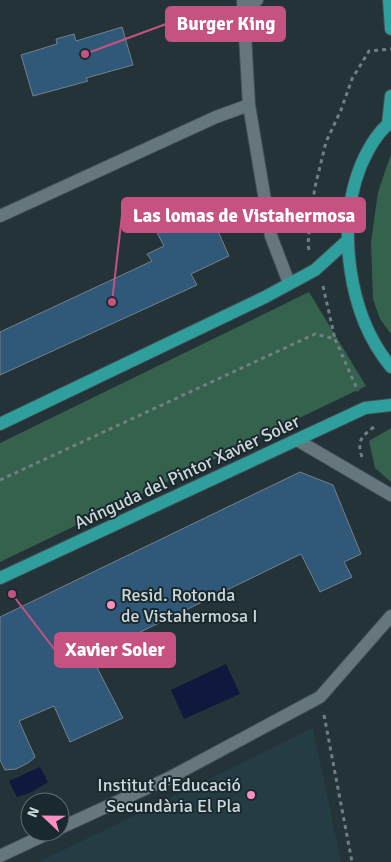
<svg xmlns="http://www.w3.org/2000/svg" width="391" height="862" font-family="Signika,sans-serif">
  <rect width="100%" height="100%" fill="#233338"/>
  <path fill="#243d45" d="M 313,728 L 341,862 L 39,862 Z"/>
  <path fill="#34624d" d="M 391,154 L 391,334 L 380,319 L 373,299 L 371,242 L 378,192 Z
    M 309,292 L 366,386 L 0,562 L 0,443 Z
    M 391,428 L 391,482 L 375,468 L 369,441 Z"/>
  <path fill="#11183d" d="M 226,664 L 240,694 L 184,719 L 171,690 Z
    M 40,767 L 48,782 L 32,792 L 17,797 L 9,781 Z"/>
  <path fill="#305879" stroke="#74818c" d="M 122,27 L 133,65 L 86,78 L 88,81 L 33,96 L 21,55 L 57,44 L 56,39 L 74,34 L 76,41 Z
    M 181,198 L 199,229 L 214,222 L 229,256 L 191,274 L 197,285 L 0,375 L 0,332 L 152,261 L 147,254 L 164,246 L 147,214 Z
    M 300,472 L 333,485 L 361,554 L 344,562 L 352,577 L 320,592 L 301,554 L 91,656 L 123,718 L 70,742 L 54,706 L 19,721 L 35,757 L 28,763 L 16,769 L 5,770 L 0,760 L 0,617 Z"/>
  <g fill="none" stroke-linecap="round" stroke-linejoin="round">
    <defs>
      <path id="minor" d="M 243,0 L 249,105 L 271,236 L 289,283
        M 243,10 L 257,0
        M 0,216 L 216,117 L 249,105
        M 297,440 L 391,495
        M 60,828 L 169,778 L 320,697 L 391,616
        M 0,856 L 51,832"/>
      <path id="major" d="M 389,0 L 391,29
        M 391,122 C 377,132 368,149 361,165 C 336,227 348,315 391,367
        M 388,124 L 391,96
        M 0,424 L 265,297 L 315,270 L 348,240
        M 0,578 L 365,408 L 391,405"/>
    </defs>
    <use href="#minor" stroke="#415054" stroke-width="14"/>
    <use href="#major" stroke="#415054" stroke-width="14"/>
    <path stroke="#717f83" stroke-width="3" stroke-dasharray="4 4" stroke-linecap="butt" d="M 309,250 L 308,245 L 310,220 L 315,187 L 326,142 L 341,110 L 352,79 L 369,51 L 391,49
      M 323,286 L 335,339
      M 362,457 C 356,439 363,436 375,426
      M 0,480 L 315,334 L 335,339 L 358,391
      M 324,715 L 352,862"/>
    <use href="#minor" stroke="#65777d" stroke-width="12"/>
    <use href="#major" stroke="#2f9f9d" stroke-width="12"/>
  </g>
  <g fill="#fc8fc1" stroke="#19292e" stroke-width="2">
    <circle cx="111" cy="605" r="5"/>
    <circle cx="251" cy="795" r="5"/>
  </g>
  <g text-anchor="middle" stroke-width="4" stroke-linejoin="round" paint-order="stroke">
    <g font-size="18" fill="#cdd8db" stroke="#19292e">
      <text transform="translate(187 472) rotate(-25)" y="6">Avinguda del Pintor Xavier Soler</text>
    </g>
    <g font-size="18" fill="#cdd8db" stroke="#19292e" text-anchor="start">
      <text x="121" y="601">Resid. Rotonda<tspan x="121" dy="21">de Vistahermosa I</tspan></text>
      <text x="241" y="791" text-anchor="end">Institut d'Educació<tspan x="241" dy="21">Secundària El Pla</tspan></text>
    </g>
  </g>
  <path fill="none" stroke="#c55281" stroke-width="2" d="M85 54L166 24M112 302L122 215M12 594L55 650"/>
  <g fill="#c55281" stroke="#19292e" stroke-width="2">
    <circle cx="85" cy="54" r="5"/>
    <circle cx="112" cy="302" r="5"/>
    <circle cx="12" cy="594" r="5"/>
  </g>
  <g fill="#c55281" stroke="#c55281" stroke-width="2">
    <rect x="166" y="7" width="119" height="34" rx="5"/>
    <rect x="122" y="198" width="243" height="34" rx="5"/>
    <rect x="55" y="633" width="120" height="34" rx="5"/>
  </g>
  <g font-size="19" text-anchor="middle" font-weight="bold" fill="#fff">
    <text x="226" y="30">Burger King</text>
    <text x="244" y="222">Las lomas de Vistahermosa</text>
    <text x="115" y="656">Xavier Soler</text>
  </g>
  <g transform="translate(45 817) rotate(292)"><circle r="24" fill="#19292e" stroke="#616f73"/>
  <path d="M0-4L9 19L0 12L-9 19Z" fill="#fc8fc1"/>
  <text y="-8" font-size="14" font-weight="bold" text-anchor="middle" fill="#cdd8db">N</text>
  </g>
</svg>
